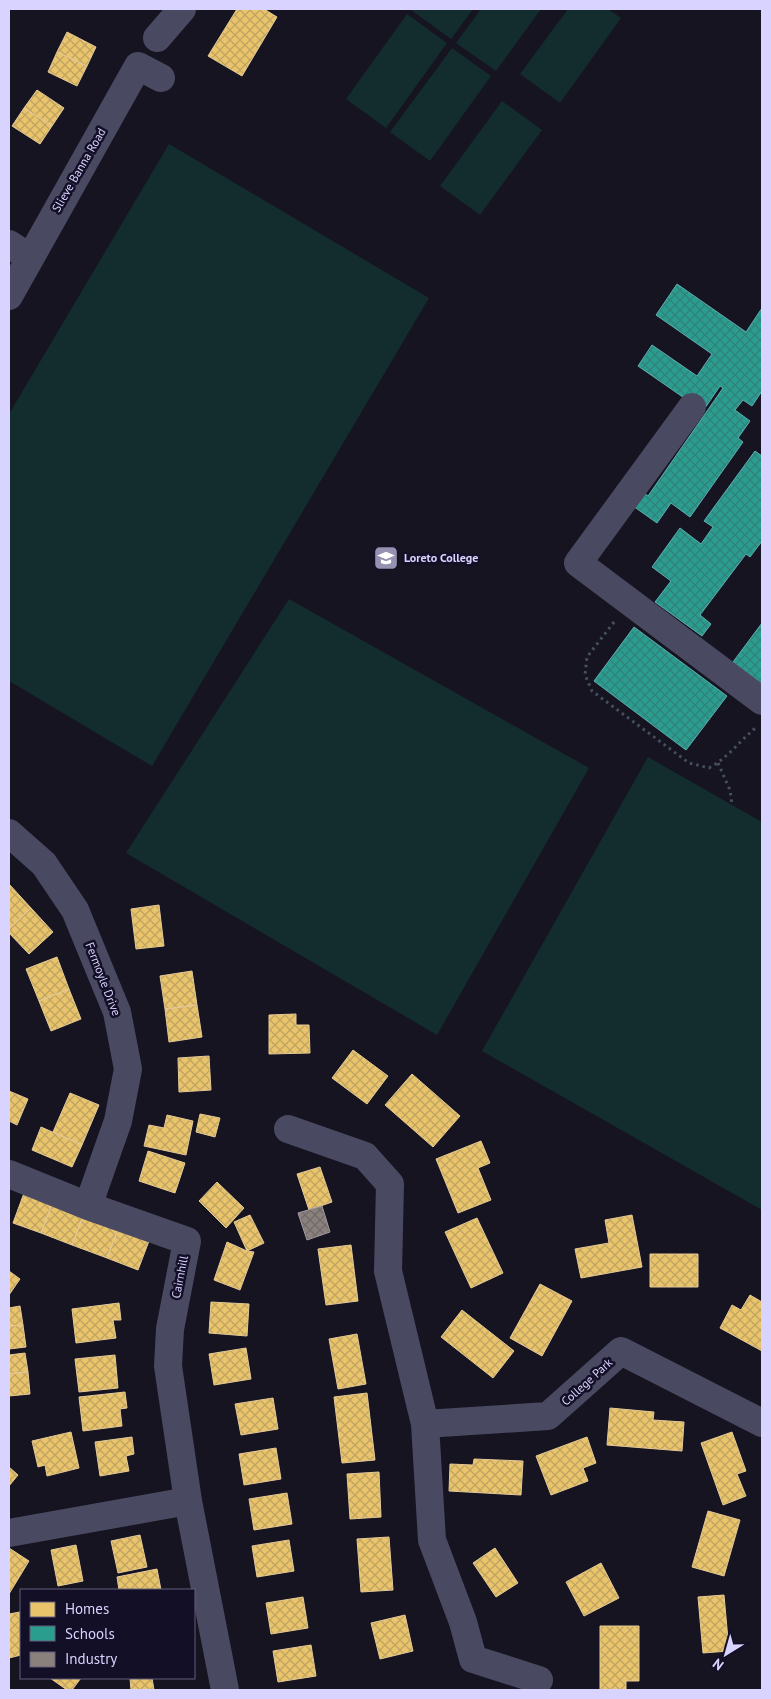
<svg xmlns="http://www.w3.org/2000/svg" width="771" height="1699" font-family="'PT Sans',sans-serif">
  <defs>
    <pattern id="homes-cross-hatch" width="8" height="8" patternUnits="userSpaceOnUse" patternTransform="scale(1.25)"><rect width="8" height="8" fill="#e9c46a"/><path d="M0 0l8 8M0 8l8-8" fill="none" stroke="#bfa362"/></pattern>
    <pattern id="schools-cross-hatch" width="8" height="8" patternUnits="userSpaceOnUse" patternTransform="scale(1.25)"><rect width="8" height="8" fill="#2a9d8f"/><path d="M0 0l8 8M0 8l8-8" fill="none" stroke="#31817b"/></pattern>
    <pattern id="industry-cross-hatch" width="8" height="8" patternUnits="userSpaceOnUse" patternTransform="scale(1.25)"><rect width="8" height="8" fill="#8a817c"/><path d="M0 0l8 8M0 8l8-8" fill="none" stroke="#706a6b"/></pattern>
  </defs>
  <rect width="100%" height="100%" fill="#161421"/>
  <path fill="#132c2d" d="M 413,9 L 473,9 L 451,39 L 411,10 Z
    M 481,9 L 541,9 L 496,71 L 456,43 Z
    M 568,9 L 608,9 L 621,18 L 560,103 L 520,74 Z
    M 407,14 L 447,43 L 386,128 L 346,99 Z
    M 452,48 L 491,76 L 430,161 L 390,132 Z
    M 502,101 L 542,130 L 480,215 L 440,186 Z
    M 169,144 L 429,298 L 152,766 L 9,681 L 9,414 Z
    M 289,599 L 589,768 L 437,1035 L 126,853 Z
    M 648,757 L 762,822 L 762,1210 L 482,1051 Z"/>
  <path fill="url(#homes-cross-hatch)" stroke="#e4c997" d="M 237,9 L 264,9 L 277,17 L 242,76 L 208,56 Z
    M 67,32 L 96,47 L 87,66 L 57,52 Z
    M 57,52 L 87,66 L 77,86 L 48,72 Z
    M 37,90 L 64,108 L 52,126 L 24,108 Z
    M 24,108 L 52,126 L 40,144 L 12,126 Z
    M 9,884 L 31,908 L 9,929 Z
    M 159,905 L 164,946 L 136,949 L 131,909 Z
    M 31,908 L 53,932 L 29,954 L 9,933 L 9,929 Z
    M 57,957 L 69,989 L 39,1001 L 26,969 Z
    M 192,971 L 197,1005 L 165,1009 L 160,976 Z
    M 69,989 L 81,1019 L 51,1031 L 39,1001 Z
    M 197,1005 L 202,1037 L 169,1042 L 165,1009 Z
    M 296,1014 L 296,1025 L 309,1025 L 310,1053 L 269,1054 L 269,1015 Z
    M 353,1050 L 388,1076 L 367,1104 L 332,1078 Z
    M 209,1056 L 211,1090 L 179,1092 L 178,1058 Z
    M 412,1074 L 460,1116 L 433,1147 L 385,1105 Z
    M 9,1091 L 28,1099 L 17,1125 L 9,1121 Z
    M 70,1093 L 99,1105 L 82,1145 L 53,1132 Z
    M 200,1114 L 220,1118 L 215,1137 L 196,1132 Z
    M 167,1115 L 193,1121 L 186,1155 L 144,1146 L 149,1125 L 164,1128 Z
    M 41,1127 L 82,1145 L 72,1167 L 32,1150 Z
    M 481,1141 L 490,1163 L 478,1168 L 491,1200 L 458,1213 L 436,1159 Z
    M 148,1151 L 185,1163 L 175,1193 L 139,1181 Z
    M 320,1167 L 332,1202 L 309,1210 L 297,1174 Z
    M 217,1182 L 244,1208 L 226,1228 L 199,1201 Z
    M 24,1193 L 52,1204 L 41,1233 L 13,1223 Z
    M 52,1204 L 83,1216 L 72,1245 L 41,1233 Z
    M 250,1215 L 264,1243 L 247,1251 L 234,1222 Z
    M 632,1215 L 642,1267 L 581,1278 L 575,1249 L 609,1243 L 605,1220 Z
    M 83,1216 L 118,1229 L 107,1258 L 72,1245 Z
    M 477,1218 L 503,1273 L 471,1288 L 445,1232 Z
    M 118,1229 L 149,1241 L 138,1270 L 107,1258 Z
    M 227,1242 L 247,1251 L 254,1252 L 240,1290 L 214,1280 Z
    M 351,1245 L 358,1301 L 326,1305 L 318,1249 Z
    M 650,1254 L 698,1254 L 698,1287 L 650,1287 Z
    M 9,1271 L 20,1279 L 9,1295 Z
    M 540,1284 L 572,1301 L 542,1356 L 510,1338 Z
    M 750,1295 L 762,1302 L 762,1351 L 720,1328 L 732,1305 L 741,1310 Z
    M 211,1302 L 249,1304 L 247,1336 L 209,1333 Z
    M 119,1303 L 121,1320 L 113,1320 L 116,1338 L 76,1343 L 72,1309 Z
    M 20,1306 L 23,1325 L 9,1326 L 9,1308 Z
    M 462,1310 L 514,1351 L 493,1378 L 441,1337 Z
    M 23,1325 L 26,1347 L 9,1349 L 9,1326 Z
    M 357,1334 L 366,1384 L 338,1389 L 329,1339 Z
    M 246,1348 L 251,1379 L 214,1385 L 209,1354 Z
    M 25,1353 L 28,1372 L 9,1374 L 9,1355 Z
    M 115,1355 L 118,1388 L 79,1392 L 75,1359 Z
    M 28,1372 L 30,1394 L 9,1396 L 9,1374 Z
    M 125,1392 L 127,1408 L 120,1409 L 122,1426 L 83,1431 L 79,1397 Z
    M 367,1393 L 375,1460 L 342,1463 L 334,1397 Z
    M 273,1398 L 278,1429 L 241,1435 L 235,1404 Z
    M 610,1408 L 654,1412 L 653,1420 L 684,1422 L 682,1451 L 607,1445 Z
    M 71,1432 L 79,1468 L 47,1476 L 45,1465 L 38,1467 L 32,1441 Z
    M 732,1432 L 746,1471 L 737,1474 L 746,1496 L 723,1505 L 701,1443 Z
    M 132,1437 L 134,1454 L 126,1456 L 129,1471 L 100,1476 L 95,1442 Z
    M 587,1437 L 596,1463 L 583,1468 L 588,1481 L 551,1495 L 536,1456 Z
    M 276,1448 L 281,1479 L 244,1485 L 239,1454 Z
    M 474,1459 L 523,1461 L 521,1495 L 449,1491 L 450,1464 L 473,1465 Z
    M 9,1467 L 18,1475 L 9,1486 Z
    M 379,1472 L 381,1517 L 350,1519 L 347,1474 Z
    M 287,1493 L 292,1524 L 254,1530 L 249,1499 Z
    M 708,1511 L 740,1520 L 724,1576 L 692,1567 Z
    M 140,1535 L 147,1567 L 118,1573 L 111,1541 Z
    M 389,1537 L 393,1590 L 361,1592 L 357,1539 Z
    M 289,1540 L 294,1571 L 257,1577 L 252,1546 Z
    M 76,1545 L 83,1581 L 58,1586 L 51,1550 Z
    M 9,1548 L 29,1561 L 9,1594 Z
    M 495,1548 L 518,1583 L 496,1597 L 473,1563 Z
    M 601,1563 L 619,1598 L 584,1616 L 566,1582 Z
    M 157,1569 L 161,1590 L 119,1590 L 117,1577 Z
    M 724,1595 L 729,1651 L 703,1653 L 698,1597 Z
    M 303,1597 L 308,1628 L 271,1634 L 266,1603 Z
    M 20,1612 L 21,1655 L 9,1658 L 9,1614 Z
    M 405,1615 L 413,1651 L 380,1659 L 371,1623 Z
    M 600,1626 L 639,1626 L 639,1681 L 626,1681 L 626,1690 L 600,1690 Z
    M 311,1645 L 316,1676 L 278,1682 L 273,1651 Z
    M 50,1678 L 81,1678 L 72,1690 L 67,1690 Z
    M 130,1678 L 152,1678 L 154,1690 L 131,1690 Z"/>
  <path fill="url(#schools-cross-hatch)" stroke="#5eaeb1" d="M 677,284 L 746,332 L 762,308 L 762,391 L 752,406 L 743,400 L 735,410 L 750,421 L 738,438 L 743,442 L 690,517 L 671,503 L 657,523 L 633,506 L 643,492 L 648,496 L 723,388 L 720,386 L 703,411 L 638,366 L 652,345 L 697,376 L 712,354 L 656,315 Z
    M 755,451 L 762,456 L 762,541 L 750,557 L 746,554 L 700,615 L 711,624 L 702,636 L 655,602 L 671,581 L 652,567 L 680,528 L 701,544 L 713,527 L 704,521 Z
    M 762,623 L 762,684 L 733,662 Z
    M 634,627 L 727,696 L 686,750 L 594,681 Z"/>
  <path fill="url(#industry-cross-hatch)" stroke="#a29aa3" d="M 322,1206 L 330,1232 L 307,1240 L 298,1213 Z"/>
  <g fill="none" stroke-linecap="round" stroke-linejoin="round">
    <path stroke="#44505f" stroke-width="3" stroke-dasharray="2.5 4" stroke-linecap="butt" d="M 614,622 L 587,657 L 585,675 L 592,691 L 689,763 L 709,768 C 729,757 740,740 758,726
      M 718,763 L 730,790 L 732,805"/>
    <path stroke="#4a4962" stroke-width="28" d="M 157,38 L 182,9
      M 9,244 L 29,257
      M 9,296 L 138,66 L 161,78
      M 692,407 L 578,563 L 762,701
      M 9,833 L 44,864 L 75,910 L 117,1012 L 128,1069 L 118,1121 L 88,1206
      M 288,1129 L 365,1156 L 390,1184 L 388,1271 L 425,1424 L 548,1416 L 621,1351 L 762,1423
      M 9,1174 L 88,1206 L 187,1241 L 170,1329 L 168,1366 L 188,1501 L 225,1690
      M 425,1424 L 432,1540 L 463,1622 L 473,1659 L 539,1680
      M 9,1533 L 188,1501"/>
  </g>
  <defs>
    <symbol id="school-square" viewBox="-11 -11 22 22"><rect x="-9" y="-9" width="18" height="18" rx="4" fill="#9591b1" stroke="#130f26"/><path d="M0-5L7-2L0 1L-7-2ZM-4 1L0 2.5L4 1V4Q0 6-4 4Z" fill="#fff"/></symbol>
  </defs>
  <g fill-rule="evenodd">
    <use href="#school-square" x="372" y="544" width="28" height="28"/>
  </g>
  <g text-anchor="middle" stroke-width="5" stroke-linejoin="round" paint-order="stroke">
    <g font-size="12" fill="#d9d4ff" stroke="#130f26">
      <text transform="translate(79 170) rotate(-60)" y="4">Slieve Banna Road</text>
      <text transform="translate(103 979) rotate(69)" y="4">Fermoyle Drive</text>
      <text transform="translate(180 1277) rotate(-79)" y="4">Cairnhill</text>
      <text transform="translate(587 1382) rotate(-42)" y="4">College Park</text>
    </g>
    <g font-size="12" font-weight="bold" fill="#d9d4ff" stroke="#130f26" text-anchor="start">
      <text x="404" y="562">Loreto College</text>
    </g>
  </g>
  <rect width="771" height="1699" fill="none" stroke="#d9d4ff" stroke-width="20"/>
  <rect x="20" y="1589" width="175" height="90" fill="#130f26" stroke="#625e7d"/>
  <rect x="30" y="1602" width="25" height="15" fill="#e9c46a" stroke="#625e7d"/>
  <text x="65" y="1614" font-size="15" fill="#d9d4ff">Homes</text>
  <rect x="30" y="1626" width="25" height="15" fill="#2a9d8f" stroke="#625e7d"/>
  <text x="65" y="1639" font-size="15" fill="#d9d4ff">Schools</text>
  <rect x="30" y="1652" width="25" height="15" fill="#8a817c" stroke="#625e7d"/>
  <text x="65" y="1664" font-size="15" fill="#d9d4ff">Industry</text>
  <g transform="translate(726 1654) rotate(217)" stroke="#130f26" stroke-width="4" paint-order="stroke">
  <path d="M0-4L9 19L0 12L-9 19Z" fill="#d9d4ff"/>
  <text y="-8" font-size="14" font-weight="bold" text-anchor="middle" fill="#d9d4ff">N</text>
  </g>
</svg>
